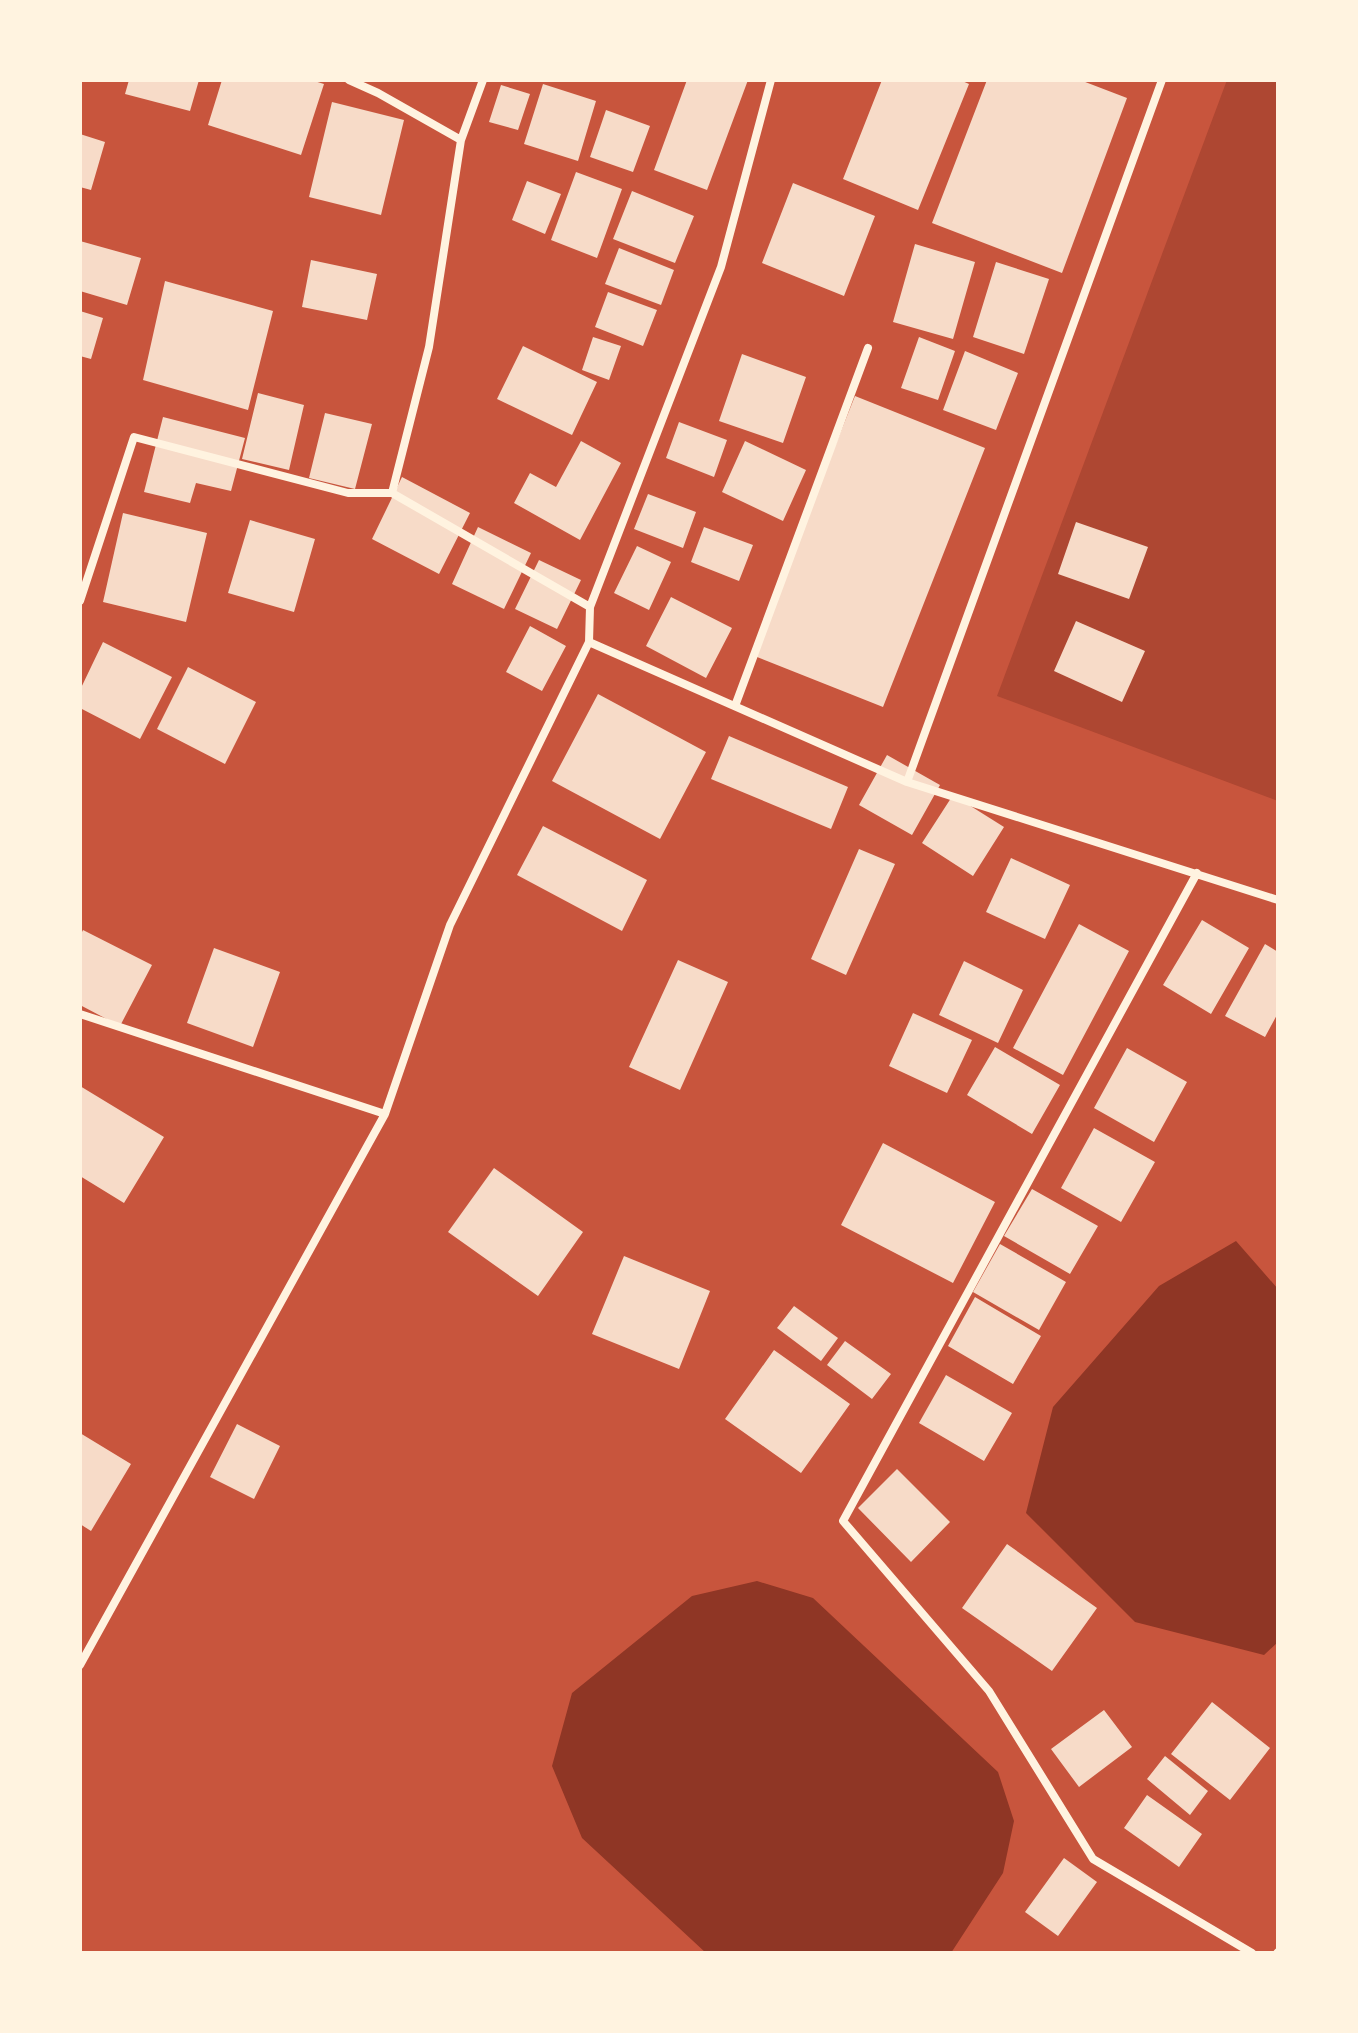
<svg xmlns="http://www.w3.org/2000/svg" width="1358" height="2033" font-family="'Public Sans',sans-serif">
  <rect width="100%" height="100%" fill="#c8553d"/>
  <path fill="#ae4732" d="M 1227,80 L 1278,80 L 1278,801 L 997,696 Z"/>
  <path fill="#8f3625" d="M 1236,1241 L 1278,1289 L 1278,1642 L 1264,1655 L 1135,1622 L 1026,1513 L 1053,1407 L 1159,1286 Z
    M 757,1581 L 813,1598 L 998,1772 L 1014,1821 L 1003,1873 L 951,1953 L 706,1953 L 582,1838 L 552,1766 L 572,1693 L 692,1596 Z"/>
  <path fill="#f7dbc8" d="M 129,80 L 199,80 L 190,111 L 125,94 Z
    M 222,80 L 311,80 L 324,84 L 301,155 L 208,125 Z
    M 687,80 L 748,80 L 707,190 L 654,170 Z
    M 882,80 L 960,80 L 969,84 L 918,210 L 843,179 Z
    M 987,80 L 1080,80 L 1127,98 L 1062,273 L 932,223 Z
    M 543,84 L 596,101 L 578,161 L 524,144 Z
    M 501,85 L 530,94 L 518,130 L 489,122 Z
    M 332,102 L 404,120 L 381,215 L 309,197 Z
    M 606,110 L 650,126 L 633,172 L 590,157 Z
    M 80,134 L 105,142 L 91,190 L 80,187 Z
    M 576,172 L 622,189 L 597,258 L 551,240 Z
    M 527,181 L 561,194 L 545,234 L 512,220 Z
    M 793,183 L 875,216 L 844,296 L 762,263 Z
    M 632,191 L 694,216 L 675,263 L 613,239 Z
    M 80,241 L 141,258 L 127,305 L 80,291 Z
    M 915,244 L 975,262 L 953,339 L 893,322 Z
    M 619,248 L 674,270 L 661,305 L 605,284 Z
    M 311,260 L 377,274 L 367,320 L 302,307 Z
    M 996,262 L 1049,279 L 1024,354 L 973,337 Z
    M 165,281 L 273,311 L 248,410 L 143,380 Z
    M 608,292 L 657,310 L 643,346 L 595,327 Z
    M 80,311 L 103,318 L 91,359 L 80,356 Z
    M 593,337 L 621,346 L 609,380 L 582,370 Z
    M 919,337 L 955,351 L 938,400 L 901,388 Z
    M 523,346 L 597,382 L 572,435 L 497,399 Z
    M 965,351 L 1018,373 L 996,430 L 943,410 Z
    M 742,354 L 806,377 L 783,443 L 719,421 Z
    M 258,393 L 304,405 L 289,470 L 242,459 Z
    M 855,396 L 985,448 L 883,707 L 752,655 Z
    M 325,413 L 372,424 L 355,489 L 309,478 Z
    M 163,417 L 245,438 L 231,491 L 196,483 L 190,503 L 144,492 Z
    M 679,422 L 727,440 L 714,477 L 666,458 Z
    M 581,441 L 621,463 L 580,540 L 514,503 L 530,473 L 556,487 Z
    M 745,441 L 806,470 L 783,521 L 722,492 Z
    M 402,477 L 470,513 L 439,574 L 372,539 Z
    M 648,494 L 696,512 L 683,548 L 634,529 Z
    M 123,513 L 207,533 L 186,622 L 103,602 Z
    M 250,520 L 315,539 L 294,612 L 228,593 Z
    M 1076,522 L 1148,547 L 1129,599 L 1058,574 Z
    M 478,527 L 531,553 L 504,609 L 452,584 Z
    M 704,527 L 753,545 L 739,581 L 691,562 Z
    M 637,546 L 671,562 L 649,610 L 614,593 Z
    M 539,560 L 581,580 L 557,629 L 515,609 Z
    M 671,597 L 732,628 L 706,678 L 646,646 Z
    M 1076,621 L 1145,651 L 1122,702 L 1054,671 Z
    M 530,626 L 566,646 L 542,691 L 506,672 Z
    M 103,642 L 172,677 L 140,739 L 80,708 L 80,690 Z
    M 188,667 L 256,702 L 225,764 L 157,729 Z
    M 598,694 L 706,752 L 660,839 L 552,781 Z
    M 729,736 L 848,787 L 831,829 L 711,779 Z
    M 887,755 L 940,785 L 912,835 L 859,805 Z
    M 953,795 L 1004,827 L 973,876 L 922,843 Z
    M 543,826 L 647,880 L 622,931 L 517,875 Z
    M 859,849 L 895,864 L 846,975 L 811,959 Z
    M 1011,858 L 1070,885 L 1045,939 L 986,912 Z
    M 1202,920 L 1249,948 L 1211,1014 L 1163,985 Z
    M 1079,924 L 1129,951 L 1063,1075 L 1013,1048 Z
    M 83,930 L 152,965 L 120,1026 L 80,1005 L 80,936 Z
    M 1265,944 L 1278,952 L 1278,1013 L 1265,1037 L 1225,1016 Z
    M 214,948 L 280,972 L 253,1047 L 187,1023 Z
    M 678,960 L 728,982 L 680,1090 L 629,1067 Z
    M 964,961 L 1023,990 L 998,1043 L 939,1015 Z
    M 913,1013 L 972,1040 L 947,1093 L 889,1066 Z
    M 995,1047 L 1060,1085 L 1032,1134 L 967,1095 Z
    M 1127,1048 L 1187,1082 L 1154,1142 L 1094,1108 Z
    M 80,1086 L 164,1137 L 124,1203 L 80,1176 Z
    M 1094,1128 L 1155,1162 L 1121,1222 L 1061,1188 Z
    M 883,1143 L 995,1202 L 953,1283 L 841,1225 Z
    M 494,1168 L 583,1232 L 538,1296 L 448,1232 Z
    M 1032,1189 L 1098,1226 L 1070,1274 L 1004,1236 Z
    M 1000,1244 L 1066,1282 L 1039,1330 L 973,1292 Z
    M 624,1256 L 710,1291 L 679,1369 L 592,1334 Z
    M 975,1297 L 1041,1336 L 1013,1384 L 948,1346 Z
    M 794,1306 L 838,1338 L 821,1361 L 777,1328 Z
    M 845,1341 L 891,1374 L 872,1399 L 827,1365 Z
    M 774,1350 L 850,1404 L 801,1473 L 725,1419 Z
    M 946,1375 L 1012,1413 L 984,1461 L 919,1423 Z
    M 237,1424 L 280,1446 L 254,1499 L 210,1477 Z
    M 80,1433 L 131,1464 L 91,1531 L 80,1524 Z
    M 897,1469 L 950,1522 L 911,1562 L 858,1508 Z
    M 1007,1544 L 1097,1608 L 1052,1671 L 962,1608 Z
    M 1212,1702 L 1270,1748 L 1230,1800 L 1171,1754 Z
    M 1104,1710 L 1132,1747 L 1079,1787 L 1051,1749 Z
    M 1165,1756 L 1208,1791 L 1190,1815 L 1147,1779 Z
    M 1147,1795 L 1202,1834 L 1179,1867 L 1124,1828 Z
    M 1064,1858 L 1097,1882 L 1058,1936 L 1025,1912 Z"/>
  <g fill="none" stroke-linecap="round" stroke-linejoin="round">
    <path stroke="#fff3e0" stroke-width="8" d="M 349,80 L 378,93 L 461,140 L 429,347 L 392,493 L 590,607
      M 461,140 L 483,80
      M 80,601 L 134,437 L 348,493 L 392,493
      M 589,642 L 907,782 L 1278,900
      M 735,706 L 868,348
      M 907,782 L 1162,80
      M 1197,873 L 843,1521 L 989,1691 L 1093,1859 L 1252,1953
      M 80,1014 L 385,1114
      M 80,1665 L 385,1114 L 450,925 L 589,642 L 590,607 L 721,267 L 771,80
      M 1277,1953 L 1278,1952"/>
  </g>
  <rect width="1358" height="2033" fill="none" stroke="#fff3e0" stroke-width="164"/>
</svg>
